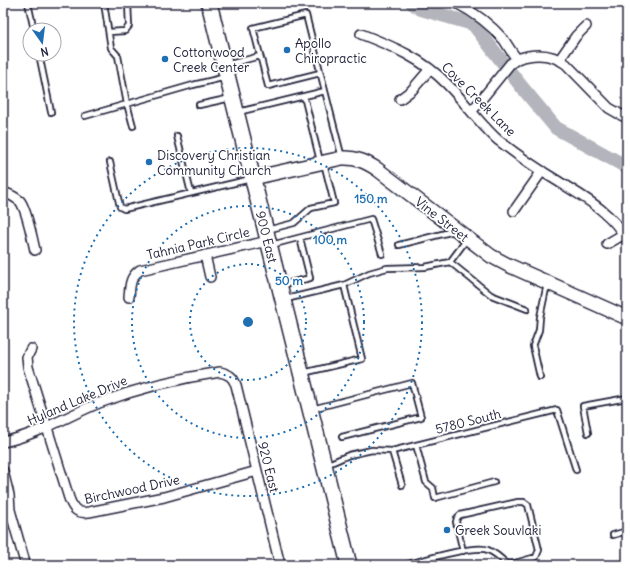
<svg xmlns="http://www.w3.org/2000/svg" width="630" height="568" font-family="Delius,sans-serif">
  <rect width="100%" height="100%" fill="#fff"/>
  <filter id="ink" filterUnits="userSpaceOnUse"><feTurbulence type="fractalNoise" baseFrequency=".025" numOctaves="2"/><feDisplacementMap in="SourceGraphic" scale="8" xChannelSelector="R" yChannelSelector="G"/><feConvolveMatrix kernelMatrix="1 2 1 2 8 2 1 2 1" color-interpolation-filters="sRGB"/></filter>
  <g filter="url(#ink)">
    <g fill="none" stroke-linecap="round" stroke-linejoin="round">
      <path stroke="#b4b4bc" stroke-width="14" d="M 412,3 L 421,9 L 473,24 L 521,86 L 556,128 L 627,167"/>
      <defs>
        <path id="lane" d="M 28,3 L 34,30
          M 104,3 L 111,48 L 118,56 L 127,104 L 133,126
          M 109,32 L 125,31 L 129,26 L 128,3
          M 39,54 L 51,112
          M 226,65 L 260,56
          M 320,73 L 268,86 L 253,28 L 306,15 L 325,91
          M 304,96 L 320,161
          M 199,105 L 231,98
          M 238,112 L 325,91 L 342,158
          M 85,116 L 193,85 L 226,77
          M 177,136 L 191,193
          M 110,162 L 120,207 L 124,209 L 251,179
          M 267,230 L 294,223 L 311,208 L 334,203 L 324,163
          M 271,245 L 371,219 L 382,254
          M 399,245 L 454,231
          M 450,262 L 467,239
          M 282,285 L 310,278 L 300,238
          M 344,285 L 369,273 L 387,268 L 425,267 L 450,262 L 491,295 L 527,309
          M 286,299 L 344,285 L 362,359 L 303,373
          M 540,377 L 533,346 L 539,330 L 540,317 L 547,284
          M 312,409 L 412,383 L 421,417 L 342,437
          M 588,433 L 583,406 L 627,398
          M 416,445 L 426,482 L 433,488 L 435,498 L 494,482
          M 392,451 L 402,485
          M 326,465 L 349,455 L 372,450 L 392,451 L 557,410 L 576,470
          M 613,535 L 627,531
          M 463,551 L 456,522 L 457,518 L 460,515 L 518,502 L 524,502 L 528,505 L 539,550 L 536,557 L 508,565
          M 405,565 C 421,561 475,544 488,550 C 496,553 502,559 508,565"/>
        <path id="street" d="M 456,3 C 474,12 491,25 504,40 C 508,46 512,53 517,59 C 534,53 551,53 566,64 L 609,108 L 623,116
          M 361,34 C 392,46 423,59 447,84 C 465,102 479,123 498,140 C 516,154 536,168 556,180 C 583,197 611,211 627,240
          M 560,59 L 576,36 L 586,26
          M 400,99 L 412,90 L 430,69
          M 472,111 L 510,64 L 517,59
          M 3,192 C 9,194 15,197 20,201 C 27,210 32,238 35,250
          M 514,211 L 542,171
          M 607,244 L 624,234
          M 205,255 L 210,277
          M 129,297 C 130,285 130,277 140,270 L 268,241
          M 31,349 L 27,357 L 28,367 L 69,498 C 73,509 77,514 89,512 L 164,497 L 257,471
          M 3,442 C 37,435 67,416 99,403 C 139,388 179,378 220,372 C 229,374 233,377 236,385 L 280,565
          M 3,471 L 9,495 L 10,510 L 24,559"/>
        <path id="secondary" d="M 253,178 L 342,158 C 356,157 366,162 377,169 L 491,256 L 508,265 L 627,318"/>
        <path id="primary" d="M 209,3 L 349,565"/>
      </defs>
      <use href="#lane" stroke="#22223b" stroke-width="8"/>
      <use href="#street" stroke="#22223b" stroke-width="12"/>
      <use href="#secondary" stroke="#22223b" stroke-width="16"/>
      <use href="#primary" stroke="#22223b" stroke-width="18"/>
      <use href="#lane" stroke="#fff" stroke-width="4.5"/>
      <use href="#street" stroke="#fff" stroke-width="9"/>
      <use href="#secondary" stroke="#fff" stroke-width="13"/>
      <use href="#primary" stroke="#fff" stroke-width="15"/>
    </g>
  </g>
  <g fill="none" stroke="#1f6fb2" stroke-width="2" stroke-dasharray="2 4">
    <circle cx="248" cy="322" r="58"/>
    <circle cx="248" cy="322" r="116"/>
    <circle cx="248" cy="322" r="174"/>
  </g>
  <g fill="#1f6fb2" stroke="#fff" stroke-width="1.5">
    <circle cx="287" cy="50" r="4"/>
    <circle cx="165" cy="59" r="4"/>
    <circle cx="149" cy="162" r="4"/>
    <circle cx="447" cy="530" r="4"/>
  </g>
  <g text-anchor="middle" stroke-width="3.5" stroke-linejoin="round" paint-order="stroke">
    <g font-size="13" fill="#22223b" stroke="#fff" text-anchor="start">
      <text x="295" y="48">Apollo<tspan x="295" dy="15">Chiropractic</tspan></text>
      <text x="173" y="57">Cottonwood<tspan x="173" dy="15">Creek Center</tspan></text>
      <text x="157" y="160">Discovery Christian<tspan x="157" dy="15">Community Church</tspan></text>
      <text x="455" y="535">Greek Souvlaki</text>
    </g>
    <g font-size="13" fill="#22223b" stroke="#fff">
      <text transform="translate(479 99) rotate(45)" y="5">Cove Creek Lane</text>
      <text transform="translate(442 219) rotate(38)" y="5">Vine Street</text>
      <text transform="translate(267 237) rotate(76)" y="5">900 East</text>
      <text transform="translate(198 243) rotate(-13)" y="5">Tahnia Park Circle</text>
      <text transform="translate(77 400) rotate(-23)" y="5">Hyland Lake Drive</text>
      <text transform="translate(468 421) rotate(-14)" y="5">5780 South</text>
      <text transform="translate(269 467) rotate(76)" y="5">920 East</text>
      <text transform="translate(132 489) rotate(-12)" y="5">Birchwood Drive</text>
    </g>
  </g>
  <circle cx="248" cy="322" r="6" fill="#1f6fb2" stroke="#fff" stroke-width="2"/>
  <g font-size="12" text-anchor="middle" font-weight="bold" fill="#1f6fb2" stroke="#fff" stroke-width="3.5" stroke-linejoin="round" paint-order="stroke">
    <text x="371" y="203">150 m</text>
    <text x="330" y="244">100 m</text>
    <text x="289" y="285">50 m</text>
  </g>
  <rect width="630" height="568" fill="none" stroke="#fff" stroke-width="16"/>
  <rect x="8" y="8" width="614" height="552" fill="none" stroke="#22223b" stroke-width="1.5" filter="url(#ink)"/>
  <g transform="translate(42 42) rotate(166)"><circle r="19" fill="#ffffff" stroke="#a7a7b1"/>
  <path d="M0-3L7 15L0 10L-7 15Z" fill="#1f6fb2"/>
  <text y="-6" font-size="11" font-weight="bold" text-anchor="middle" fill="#22223b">N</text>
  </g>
</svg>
